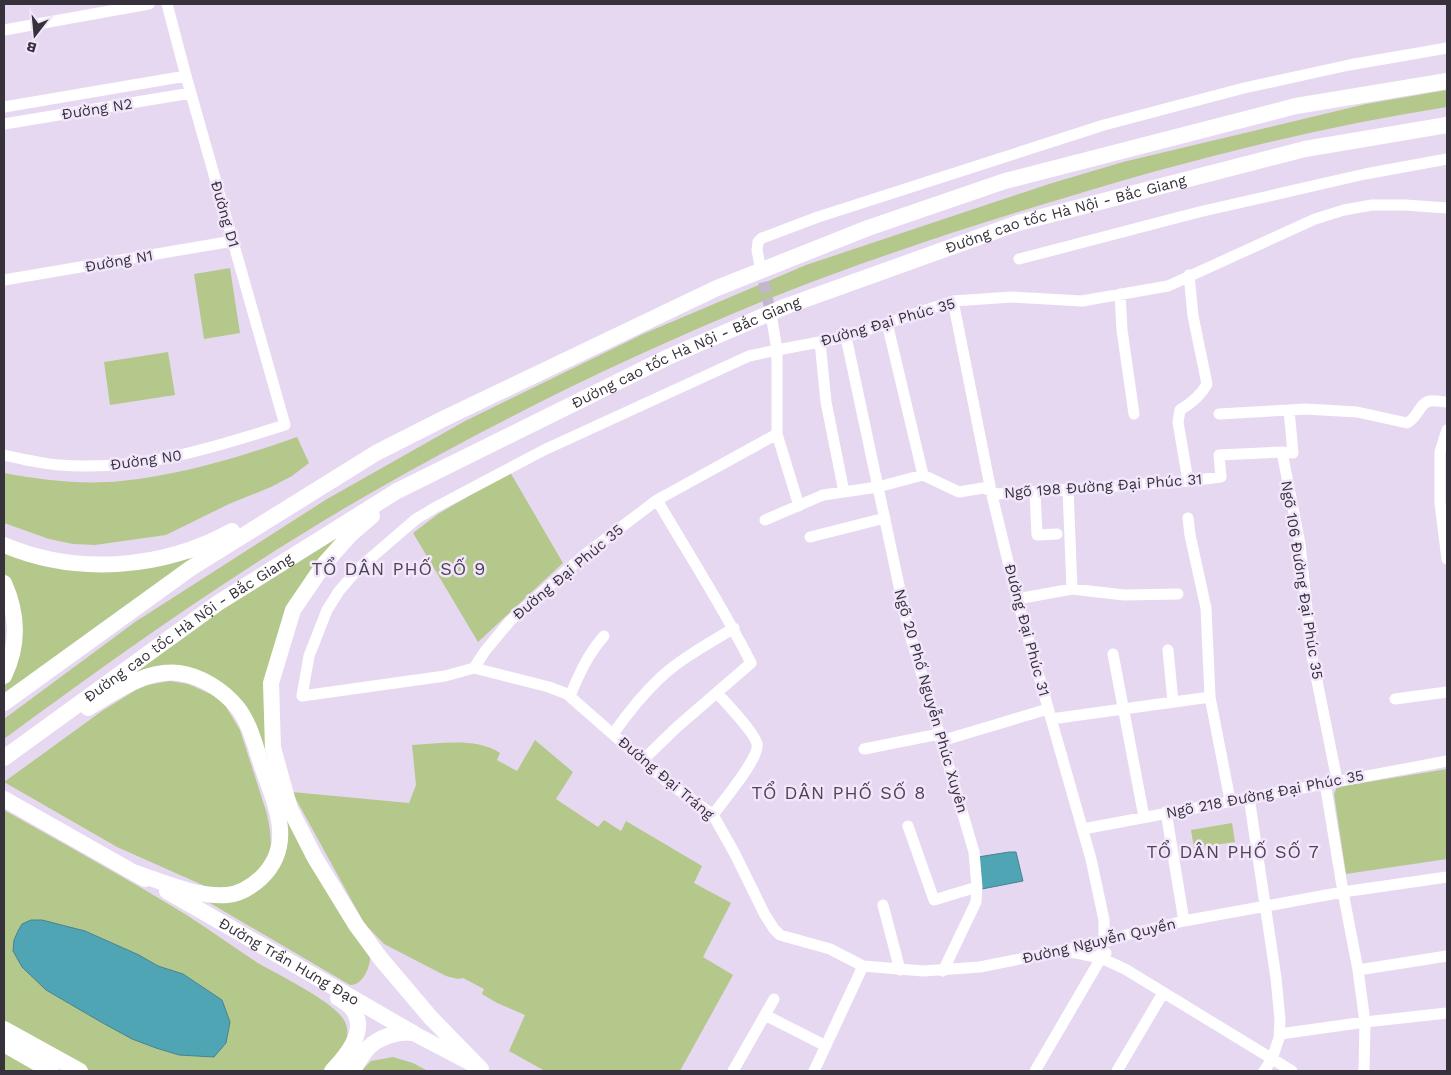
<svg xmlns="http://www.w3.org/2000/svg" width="1451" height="1075" font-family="'Work Sans',sans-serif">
  <rect width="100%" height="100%" fill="#e7d8f2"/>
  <path fill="#b4c88b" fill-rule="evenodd" d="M 1447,90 L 1447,107 C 1313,128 1181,162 1051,202 C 962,229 873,258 786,292 C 643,349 503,417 369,494 C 242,567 122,652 4,739 L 4,719 L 135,622 L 327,499 L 465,421 L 643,334 L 806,265 L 1049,184 L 1123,162 L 1366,104 Z
    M 230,268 L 240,333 L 204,339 L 194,274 Z
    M 168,352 L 175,395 L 110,405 L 104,362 Z
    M 297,437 L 309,463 L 292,476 L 271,487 L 229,504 L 166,535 L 95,545 L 73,544 L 49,539 L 4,523 L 4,473 C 42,480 82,485 121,481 C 182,475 240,457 297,437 Z
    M 510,472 L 563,563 L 478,642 L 413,533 L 438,514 Z
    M 340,533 L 277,640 L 271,774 L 214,681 L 131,675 L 253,587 Z
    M 4,551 L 167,563 L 202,556 L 4,693 L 4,688 L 12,670 L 12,589 L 4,572 Z
    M 170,681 L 188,684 L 213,695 L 225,705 L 240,730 L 267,814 L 270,830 L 271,844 L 269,855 L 258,873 L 232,889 L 207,887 L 117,847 L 4,782 L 102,711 L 136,690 L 147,685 Z
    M 535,740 L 573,772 L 556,799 L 598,827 L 604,820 L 621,831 L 626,821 L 702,866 L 694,883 L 731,903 L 703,957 L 733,975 L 680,1071 L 545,1071 L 509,1051 L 525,1015 L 497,1003 L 482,994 L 484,989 L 463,978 L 458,979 L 446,976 L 384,944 L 364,923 L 292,792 L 409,803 L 416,785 L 412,745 C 440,744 475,737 500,753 L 497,760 L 517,771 Z
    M 1447,769 L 1447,859 L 1346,874 L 1334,794 L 1337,787 Z
    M 4,810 C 64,844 126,878 185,914 C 210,930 233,947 258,963 C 278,975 336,1002 345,1022 C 354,1041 335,1058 324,1071 L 88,1071 L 4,1023 ZM 22,924 L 85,931 L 139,955 L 158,966 L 183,974 L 222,1000 L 179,1055 L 156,1048 L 132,1039 L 46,990 L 14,940 Z
    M 284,814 L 370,956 C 371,967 362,986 350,985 L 203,899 L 258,890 Z
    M 1232,823 L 1235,842 L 1194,848 L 1191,830 Z
    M 4,1051 L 40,1071 L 4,1071 Z
    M 393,1057 L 413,1063 L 428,1071 L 361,1071 L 371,1061 Z"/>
  <path fill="#50a5b5" stroke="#488290" d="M 1009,852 L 1016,852 L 1023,881 L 982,889 L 978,857 Z
    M 31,920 L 42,920 L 85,931 L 139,955 L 158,966 L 183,974 L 222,1000 L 230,1022 L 226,1043 L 214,1057 L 179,1055 L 156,1048 L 132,1039 L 101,1022 L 46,990 L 22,967 L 13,951 L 14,940 L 18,931 L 22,924 Z"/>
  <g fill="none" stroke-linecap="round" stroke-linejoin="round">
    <path stroke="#c4b7cd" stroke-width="11" stroke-dasharray="11 5.5" stroke-linecap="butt" d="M 760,266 L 772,318"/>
    <path stroke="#fff" stroke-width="11" d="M 4,30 L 149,4
      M 4,107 L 186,76
      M 4,124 L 191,93
      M 1019,259 L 1199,212 L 1365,174 L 1447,159
      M 760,266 L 757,250 L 758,242 L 762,238 L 818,217 L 1104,125 L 1244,88 L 1349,65 L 1447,48
      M 4,280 L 233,241
      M 1120,294 L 1122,330 L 1134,414
      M 953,301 L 991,491 L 1017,599 L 1091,859 L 1104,920 L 1104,936 L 1101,958
      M 772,320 L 777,350 L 749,356 L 544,450 L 436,507 L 416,519 L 358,569 L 339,591 L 327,610 L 309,656 L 302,696 L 445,676 L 474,668 L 485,651 L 510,621 L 583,556 L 657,500 L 777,434 L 777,350 L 846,337 L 953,301 L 1012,297 L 1082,301 L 1168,286 L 1315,219 L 1344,210 L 1372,205 L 1405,205 L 1447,208
      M 887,323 L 923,475
      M 846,337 L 908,628 L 974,852 L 977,887 L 976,902 L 943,971
      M 820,342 L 826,402 L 844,492
      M 1219,414 L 1289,410
      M 1447,430 L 1440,452 L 1440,503 L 1447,559
      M 777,434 L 799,506
      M 4,455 C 22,459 42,464 60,465 C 142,471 209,449 285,425 L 186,76 L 167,4
      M 1188,481 L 1178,422 L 1180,410 C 1190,404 1201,395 1207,384 L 1193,316 L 1189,275
      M 1068,489 L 1072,589
      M 1035,492 L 1037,535 L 1057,534
      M 1188,518 L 1190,535 L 1206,608 L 1210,697 L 1230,800
      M 765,520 L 823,495 L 878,487 L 923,475 L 959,492 L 983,488 L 998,494 L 1188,481 L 1221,477 L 1219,455 L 1282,452
      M 810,537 L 885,518
      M 1017,599 L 1072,589 L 1124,595 L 1178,594
      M 1168,650 L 1173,702
      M 1113,654 L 1144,817
      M 474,668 L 549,687 L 567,694 L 665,780 L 713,815 L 735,854 L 765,915 L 774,929 L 780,935 L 830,949 L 863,966
      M 570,696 C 579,674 588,654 604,636
      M 1395,699 L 1447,692
      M 1051,719 L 1210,697
      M 613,734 C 627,714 642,695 660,678 C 680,659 711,642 734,628
      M 941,741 L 1048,709
      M 864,749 L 939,734
      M 643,760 L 677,727 L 751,663 C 723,607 689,555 657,500
      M 1337,780 L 1312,656 L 1300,544 L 1282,452 L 1293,453 L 1289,410 L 1305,409 L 1357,412 L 1407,423 C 1417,419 1420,402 1430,401 C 1436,400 1442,402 1447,402
      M 1325,783 L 1343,892 L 1358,970 L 1365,1022 L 1364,1071
      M 1249,797 L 1276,978 L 1280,1020 L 1279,1038 L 1272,1059 L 1264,1071
      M 1166,812 L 1184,921
      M 713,815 C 722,802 760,758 757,744 C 755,733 726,703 717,693
      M 908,826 L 934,900 L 977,887
      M 1083,829 L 1447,761
      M 883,905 L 900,970
      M 1071,952 L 1101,958 L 1125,969 L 1292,1071
      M 1358,970 L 1447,956
      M 765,1015 L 826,1046
      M 1280,1034 L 1365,1022 L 1447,1013
      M 733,1071 L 774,999
      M 814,1071 L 863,966 L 923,971 L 980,967 L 1104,942 L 1126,935 L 1184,921 L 1343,892 L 1447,877
      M 1035,1071 L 1101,958 L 1106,953
      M 1117,1071 L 1163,993"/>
    <path stroke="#fff" stroke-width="15" d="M 413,1033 L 474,1065"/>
    <g stroke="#fff" stroke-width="16">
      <path d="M 372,516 L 351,534 L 325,563 L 293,610 L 271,683 L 273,748 L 290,809 L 315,858 L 356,925 L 381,959 L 431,1018 L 481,1069"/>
      <path d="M 4,545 C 77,576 163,569 232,531"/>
      <path d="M 4,583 C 18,614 19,645 4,676"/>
      <path d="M 4,703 L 191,568 L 376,453 L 443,419 L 717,288 L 868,228 L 1005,181 L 1296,106 L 1447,81"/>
      <path d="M 88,708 C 115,692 146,669 179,673 C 201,676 223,690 237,707 C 250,723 255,746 262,766 C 275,805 296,844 261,878 C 251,887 240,894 227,895 C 196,897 165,883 136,873"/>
      <path id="s1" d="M 4,758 L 218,603 L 397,491 L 668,357 L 784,307 L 1018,223 L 1305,149 L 1447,125"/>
      <path d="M 4,799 L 145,879"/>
      <path id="s2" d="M 167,891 L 413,1033"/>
      <path d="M 4,1029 L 80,1071"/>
      <path d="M 4,1044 L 51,1071"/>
      <path d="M 332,1071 C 346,1056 368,1031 353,1010 C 350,1005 343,1001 338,998"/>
      <path d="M 352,1071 C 357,1064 362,1055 368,1048 C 379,1037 398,1031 413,1033"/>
    </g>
  </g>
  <g text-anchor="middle" stroke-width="5" stroke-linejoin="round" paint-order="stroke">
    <g font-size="15" fill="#37313b" stroke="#f2e6fb">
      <text transform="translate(97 109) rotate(-9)" y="5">Đường N2</text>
      <text transform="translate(225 214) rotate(74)" y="5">Đường D1</text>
      <text dy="5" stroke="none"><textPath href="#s1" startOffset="1201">Đường cao tốc Hà Nội - Bắc Giang</textPath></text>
      <text transform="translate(119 261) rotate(-10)" y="5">Đường N1</text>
      <text transform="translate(888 322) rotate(-16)" y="5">Đường Đại Phúc 35</text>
      <text dy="5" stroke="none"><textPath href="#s1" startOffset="796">Đường cao tốc Hà Nội - Bắc Giang</textPath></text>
      <text transform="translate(146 460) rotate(-8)" y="5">Đường N0</text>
      <text transform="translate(1103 486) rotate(-4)" y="5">Ngõ 198 Đường Đại Phúc 31</text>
      <text transform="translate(568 572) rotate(-40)" y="5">Đường Đại Phúc 35</text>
      <text transform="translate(1302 580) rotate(81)" y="5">Ngõ 106 Đường Đại Phúc 35</text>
      <text dy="5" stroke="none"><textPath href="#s1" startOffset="226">Đường cao tốc Hà Nội - Bắc Giang</textPath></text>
      <text transform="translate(1027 630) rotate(75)" y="5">Đường Đại Phúc 31</text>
      <text transform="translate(931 701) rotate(74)" y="5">Ngõ 20 Phố Nguyễn Phúc Xuyên</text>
      <text transform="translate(666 778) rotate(40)" y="5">Đường Đại Tráng</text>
      <text transform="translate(1265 794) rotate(-11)" y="5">Ngõ 218 Đường Đại Phúc 35</text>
      <text transform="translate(1099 941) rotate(-13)" y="5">Đường Nguyễn Quyền</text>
      <text dy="5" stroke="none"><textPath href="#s2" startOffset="141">Đường Trần Hưng Đạo</textPath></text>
    </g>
    <g font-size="18" letter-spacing="1" fill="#4f4358" stroke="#f2e6fb">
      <text x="399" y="575">TỔ DÂN PHỐ SỐ 9</text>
      <text x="839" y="799">TỔ DÂN PHỐ SỐ 8</text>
      <text x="1233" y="858">TỔ DÂN PHỐ SỐ 7</text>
    </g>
  </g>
  <rect width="1451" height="1075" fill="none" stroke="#37313b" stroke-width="10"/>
  <g transform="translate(35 35) rotate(196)" stroke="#f2e6fb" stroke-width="4" paint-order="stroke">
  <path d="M0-4L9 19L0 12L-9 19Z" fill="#37313b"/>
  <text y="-8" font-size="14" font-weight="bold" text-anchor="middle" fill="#37313b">B</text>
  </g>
</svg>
